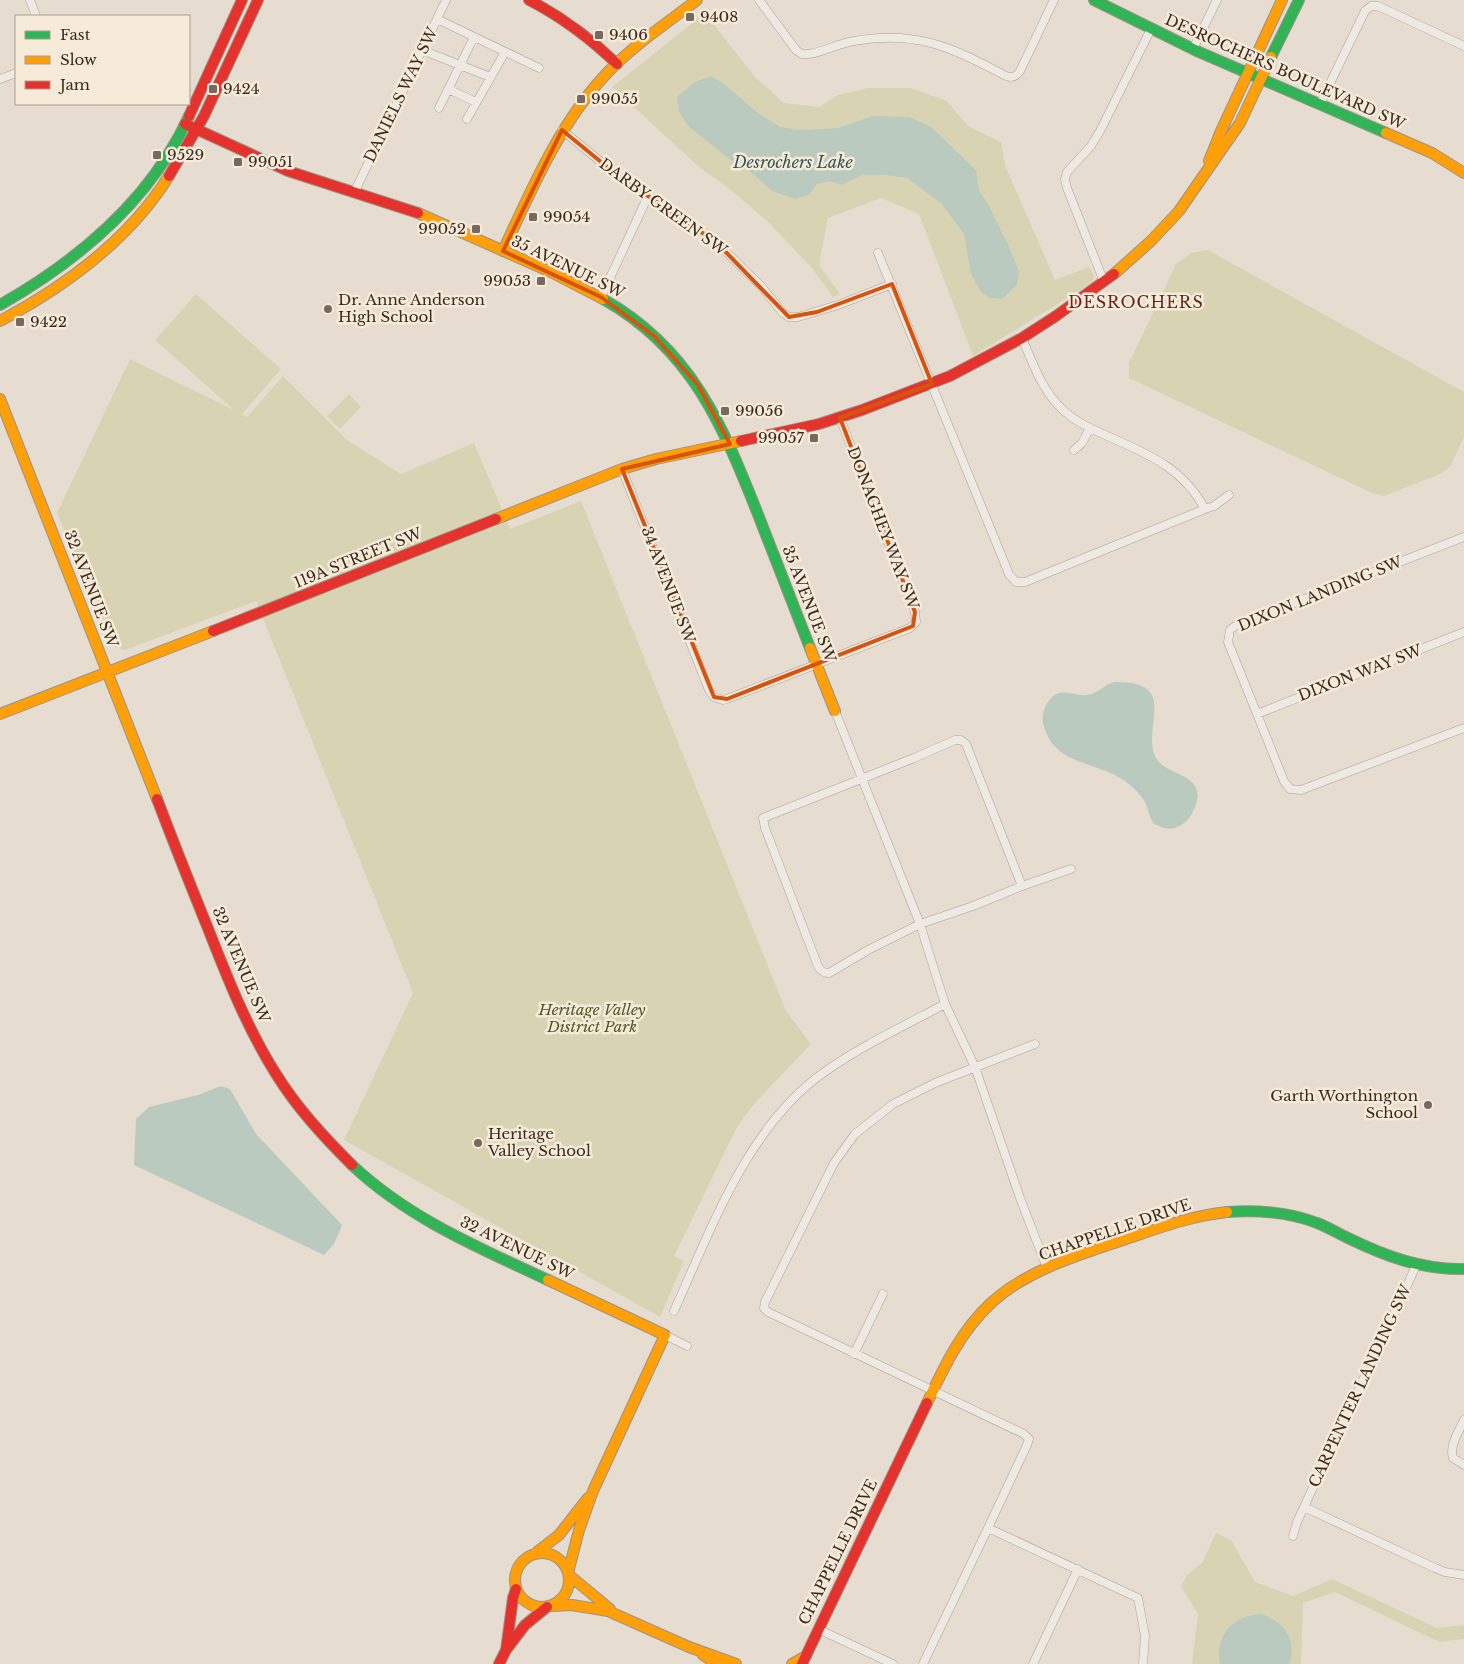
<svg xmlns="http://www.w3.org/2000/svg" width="1464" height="1664" font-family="'Libre Baskerville',serif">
  <rect width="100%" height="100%" fill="#e6ddd0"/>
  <path fill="#d8d4b3" d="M 705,13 L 755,77 L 784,103 L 819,107 L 838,95 L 868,88 L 911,88 L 947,101 L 968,126 L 1001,142 L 1005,165 L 1055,280 L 1089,267 L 1094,275 L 1093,282 L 973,356 L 919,214 L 881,198 L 828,218 L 819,265 L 840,294 L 833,297 L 811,267 L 768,222 L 732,191 L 699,167 L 612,87 Z
    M 1208,250 L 1464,392 L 1464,437 L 1450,467 L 1440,474 L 1384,496 L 1372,493 L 1129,378 L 1129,363 L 1176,264 L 1191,253 Z
    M 196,294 L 281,369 L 242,414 L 247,417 L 283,376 L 347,440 L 401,474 L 474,443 L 510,529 L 581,501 L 786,1011 L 811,1044 L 753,1105 L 737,1127 L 674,1256 L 684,1261 L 660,1317 L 344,1140 L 413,993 L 256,601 L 125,650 L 115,647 L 57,513 L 130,359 L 234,410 L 155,340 Z
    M 349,394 L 361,407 L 340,429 L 327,416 Z
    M 1216,1533 L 1231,1540 L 1255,1582 L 1293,1596 L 1332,1579 L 1437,1628 L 1464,1625 L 1464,1639 L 1439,1642 L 1335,1592 L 1303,1603 L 1301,1664 L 1192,1664 L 1198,1614 L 1181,1587 L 1187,1575 L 1202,1563 Z"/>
  <path fill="#bbcabf" d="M 711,76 L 724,84 L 758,113 L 780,127 L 800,130 L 838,128 L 873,116 L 909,117 L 930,126 L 976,170 L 979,190 L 988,204 L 1009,247 L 1019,271 L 1017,285 L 1002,299 L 990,298 L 981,292 L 971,274 L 964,234 L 941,203 L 907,178 L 885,175 L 862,175 L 842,185 L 830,181 L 817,184 L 809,195 L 795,199 L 772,191 L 753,174 L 732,161 L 689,127 L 679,112 L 677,97 L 695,82 Z
    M 1114,682 C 1180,681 1142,724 1155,756 C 1163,777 1209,772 1195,807 C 1191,817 1186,824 1175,828 C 1167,830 1160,827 1153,823 C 1149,816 1148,809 1145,802 C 1140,793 1129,783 1120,778 C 1091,760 1053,765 1043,723 C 1041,715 1046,702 1053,696 C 1064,688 1076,697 1087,695 C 1097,694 1104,685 1114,682 Z
    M 221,1086 L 230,1089 L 256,1134 L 342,1225 L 334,1244 L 324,1255 L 134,1165 L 136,1119 L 149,1107 L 198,1095 Z
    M 1262,1614 C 1284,1622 1298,1640 1289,1664 L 1220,1664 C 1214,1635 1234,1615 1262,1614 Z"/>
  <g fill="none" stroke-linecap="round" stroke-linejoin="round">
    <defs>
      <path id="street" d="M 30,0 L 36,16
        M 759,0 L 796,50 L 802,54 C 817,56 838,43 854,41 C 915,30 952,47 1004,75 C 1012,79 1016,77 1020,71 L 1054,0
        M 437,19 L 539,68
        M 1193,49 L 1217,0
        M 422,50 L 490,77
        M 0,79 L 16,73
        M 448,89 L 476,102
        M 1320,104 L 1365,11 L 1371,6 L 1378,6 L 1464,46
        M 439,108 L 474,37
        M 467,119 L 505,52
        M 562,130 L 617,175 L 685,219 L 716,242 L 761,286 L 783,313 L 789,317 L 798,317 L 838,305 L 892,284
        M 355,191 L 446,0
        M 878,253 L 1009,574 L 1016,582 L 1025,582 L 1205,509 C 1182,466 1145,453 1103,434 C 1089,428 1075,421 1064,411 C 1042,391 1033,364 1022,338
        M 1104,282 L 1067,188 L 1065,179 L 1067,172 L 1091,146 L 1100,131 L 1151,29
        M 601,297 L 648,196
        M 1074,450 L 1082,443 L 1090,428
        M 622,469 L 709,690 L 714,697 L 723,700 L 727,699 L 910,628 L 916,622 L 915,612 L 840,418
        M 1205,509 L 1214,506 L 1229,495
        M 1464,537 L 1235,626 L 1230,630 L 1228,642 L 1284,781 L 1290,789 L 1301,790 L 1464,728
        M 835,711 L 920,924 L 945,1004 L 975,1067 L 1020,1198 L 1047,1268
        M 1257,714 L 1464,632
        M 955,740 L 961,740 L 966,744 L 1022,886 L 973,906 L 920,924 L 870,949 L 829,973 C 821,973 819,969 816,961 L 765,828 L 763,818 L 914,758 Z
        M 1022,886 L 1071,869
        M 1416,1266 L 1304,1507 L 1435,1568 L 1445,1572 L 1464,1575
        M 674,1311 C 711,1230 747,1127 823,1073 C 861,1046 904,1026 945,1004
        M 665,1335 L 687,1346
        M 854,1354 L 883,1294
        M 1464,1420 C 1459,1432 1449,1445 1453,1458 L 1464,1465
        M 988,1528 L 1027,1445 L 1029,1439 L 1024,1434 L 768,1312 L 764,1308 L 765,1302 L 834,1163 L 855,1134 L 893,1104 L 935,1083 L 1035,1044
        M 1293,1536 L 1297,1522 L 1304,1507
        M 818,1629 L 893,1664
        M 923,1664 L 988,1528 L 1138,1598 L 1145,1636 L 1143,1664
        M 1033,1664 L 1078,1569"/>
      <path id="fast" d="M 1094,0 L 1199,52 L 1386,133
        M 1271,57 L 1299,0
        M 603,299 C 692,349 723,426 759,517 C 776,560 793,604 810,648
        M 0,305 C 79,260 151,200 189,116
        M 352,1165 C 408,1218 479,1248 548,1280
        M 1227,1212 C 1256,1210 1289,1212 1317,1223 C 1328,1227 1337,1233 1348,1238 C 1385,1256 1422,1270 1464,1269"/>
      <path id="slow" d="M 1386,133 L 1432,153 L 1464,173
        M 1209,161 L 1221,131 L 1282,0
        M 418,213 L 553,273 L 603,299
        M 503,251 C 532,188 560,122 608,72 C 635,44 667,23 697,0
        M 1114,274 L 1151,241 L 1179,211 L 1240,123 L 1271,57
        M 0,321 C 66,286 129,240 169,176
        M 0,399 L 157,799
        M 496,519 L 622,469 L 656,459 L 741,441
        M 810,648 L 835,711
        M 0,714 L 213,631
        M 548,1280 L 665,1335 L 593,1491 L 579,1530 L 568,1573
        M 927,1403 C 944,1367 961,1331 990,1304 C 1025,1271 1076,1256 1120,1241 C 1156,1229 1189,1216 1227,1212
        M 537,1552 L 559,1535 L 588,1498
        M515 1580a27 27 0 1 1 54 0a27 27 0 1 1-54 0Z
        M 569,1575 L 610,1609
        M 552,1606 L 572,1605 L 608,1611 L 689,1647 L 736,1664
        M 703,1655 L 717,1664
        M 792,1664 L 806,1656"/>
      <path id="jam" d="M 529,0 C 562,17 590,38 617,64
        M 189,116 L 242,0
        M 185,124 L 288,171 L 418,213
        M 169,176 L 204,116 L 258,0
        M 741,441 L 819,424 L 862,410 L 950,376 L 1022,338 L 1056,316 L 1114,274
        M 213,631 L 496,519
        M 157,799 C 173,841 190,884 207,926 C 227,977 247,1028 276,1074 C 297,1108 324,1137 352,1165
        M 516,1589 L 513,1598 L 506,1650 L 525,1625 L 547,1607
        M 499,1664 L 506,1650
        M 802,1664 L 927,1403"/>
    </defs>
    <use href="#street" stroke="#aba299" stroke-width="9"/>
    <use href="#fast" stroke="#9b9288" stroke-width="12"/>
    <use href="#slow" stroke="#9b9288" stroke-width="12"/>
    <use href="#jam" stroke="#9b9288" stroke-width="12"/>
    <use href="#street" stroke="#eee9e2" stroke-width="8"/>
    <use href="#fast" stroke="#30b455" stroke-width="10"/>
    <use href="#slow" stroke="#ff9f0a" stroke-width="10"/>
    <use href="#jam" stroke="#e5322d" stroke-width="10"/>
  </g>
  <path fill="none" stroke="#d7540e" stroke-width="4" stroke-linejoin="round" d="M 562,130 L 617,175 L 716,242 L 789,317 L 817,312 L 892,284 L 932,384 L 840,418 L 915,612 L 913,626 L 727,699 L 714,697 L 622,469 L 730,444 L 698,385 L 654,336 L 601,297 L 503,251 Z"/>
  <g fill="#77695e" stroke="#f6ead8" stroke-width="2">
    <rect x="685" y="12" width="10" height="10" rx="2.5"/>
    <rect x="594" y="30" width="10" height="10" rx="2.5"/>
    <rect x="208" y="84" width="10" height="10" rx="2.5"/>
    <rect x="576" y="94" width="10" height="10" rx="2.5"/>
    <rect x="152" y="150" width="10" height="10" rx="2.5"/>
    <rect x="233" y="157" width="10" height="10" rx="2.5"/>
    <rect x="528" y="212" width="10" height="10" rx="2.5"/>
    <rect x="471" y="224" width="10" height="10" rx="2.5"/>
    <rect x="536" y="276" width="10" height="10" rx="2.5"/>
    <circle cx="328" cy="309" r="5"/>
    <rect x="15" y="317" width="10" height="10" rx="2.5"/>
    <rect x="720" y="406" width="10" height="10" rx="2.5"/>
    <rect x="809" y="433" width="10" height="10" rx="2.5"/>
    <circle cx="1428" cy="1105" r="5"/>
    <circle cx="478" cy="1143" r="5"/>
  </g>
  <g text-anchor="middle" stroke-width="5" stroke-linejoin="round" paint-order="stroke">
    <g font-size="15" fill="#3b2a20" stroke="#f6ead8" text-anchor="start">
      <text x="700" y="22">9408</text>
      <text x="609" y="40">9406</text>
      <text x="223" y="94">9424</text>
      <text x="591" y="104">99055</text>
      <text x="167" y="160">9529</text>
      <text x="248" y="167">99051</text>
      <text x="543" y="222">99054</text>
      <text x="466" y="234" text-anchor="end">99052</text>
      <text x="531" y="286" text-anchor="end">99053</text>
      <text x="338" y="305">Dr. Anne Anderson<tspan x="338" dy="17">High School</tspan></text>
      <text x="30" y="327">9422</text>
      <text x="735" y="416">99056</text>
      <text x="804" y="443" text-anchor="end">99057</text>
      <text x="1418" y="1101" text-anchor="end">Garth Worthington<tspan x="1418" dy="17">School</tspan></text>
      <text x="488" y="1139">Heritage<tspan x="488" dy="17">Valley School</tspan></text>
    </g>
    <g font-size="15" fill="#3b2a20" stroke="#f6ead8">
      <text transform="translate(1285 72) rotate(24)" y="5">DESROCHERS BOULEVARD SW</text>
      <text transform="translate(401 95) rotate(-64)" y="5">DANIELS WAY SW</text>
      <text transform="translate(663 207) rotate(36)" y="5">DARBY GREEN SW</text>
      <text transform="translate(568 267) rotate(26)" y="5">35 AVENUE SW</text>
      <text transform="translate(883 528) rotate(69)" y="5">DONAGHEY WAY SW</text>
      <text transform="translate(358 558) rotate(-22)" y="5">119A STREET SW</text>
      <text transform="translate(668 585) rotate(69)" y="5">34 AVENUE SW</text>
      <text transform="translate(91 589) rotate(69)" y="5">32 AVENUE SW</text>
      <text transform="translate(1320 594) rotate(-22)" y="5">DIXON LANDING SW</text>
      <text transform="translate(809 604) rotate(69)" y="5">35 AVENUE SW</text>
      <text transform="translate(1360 673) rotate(-21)" y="5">DIXON WAY SW</text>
      <text transform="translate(241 965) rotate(67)" y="5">32 AVENUE SW</text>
      <text transform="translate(1115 1230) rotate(-19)" y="5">CHAPPELLE DRIVE</text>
      <text transform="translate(517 1248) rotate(26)" y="5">32 AVENUE SW</text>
      <text transform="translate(1360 1386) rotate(-65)" y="5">CARPENTER LANDING SW</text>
      <text transform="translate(838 1552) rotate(-64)" y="5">CHAPPELLE DRIVE</text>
    </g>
    <g font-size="15" font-style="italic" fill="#505727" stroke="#f6ead8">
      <text x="592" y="1015">Heritage Valley<tspan x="592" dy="17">District Park</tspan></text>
    </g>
    <g font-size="16" font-style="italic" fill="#305a53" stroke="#f6ead8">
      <text x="793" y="168">Desrochers Lake</text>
    </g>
    <g font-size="16" letter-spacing="1" fill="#672720" stroke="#f6ead8">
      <text x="1136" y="308">DESROCHERS</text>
    </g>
  </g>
  <rect x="15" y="15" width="175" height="90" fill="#f6ead8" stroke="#ab9d8e"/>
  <rect x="25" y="31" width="25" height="8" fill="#30b455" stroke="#ab9d8e"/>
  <text x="60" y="40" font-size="15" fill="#3b2a20">Fast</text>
  <rect x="25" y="56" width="25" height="8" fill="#ff9f0a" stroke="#ab9d8e"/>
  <text x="60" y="65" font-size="15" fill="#3b2a20">Slow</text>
  <rect x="25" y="81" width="25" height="8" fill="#e5322d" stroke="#ab9d8e"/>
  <text x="60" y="90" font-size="15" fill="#3b2a20">Jam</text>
</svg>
